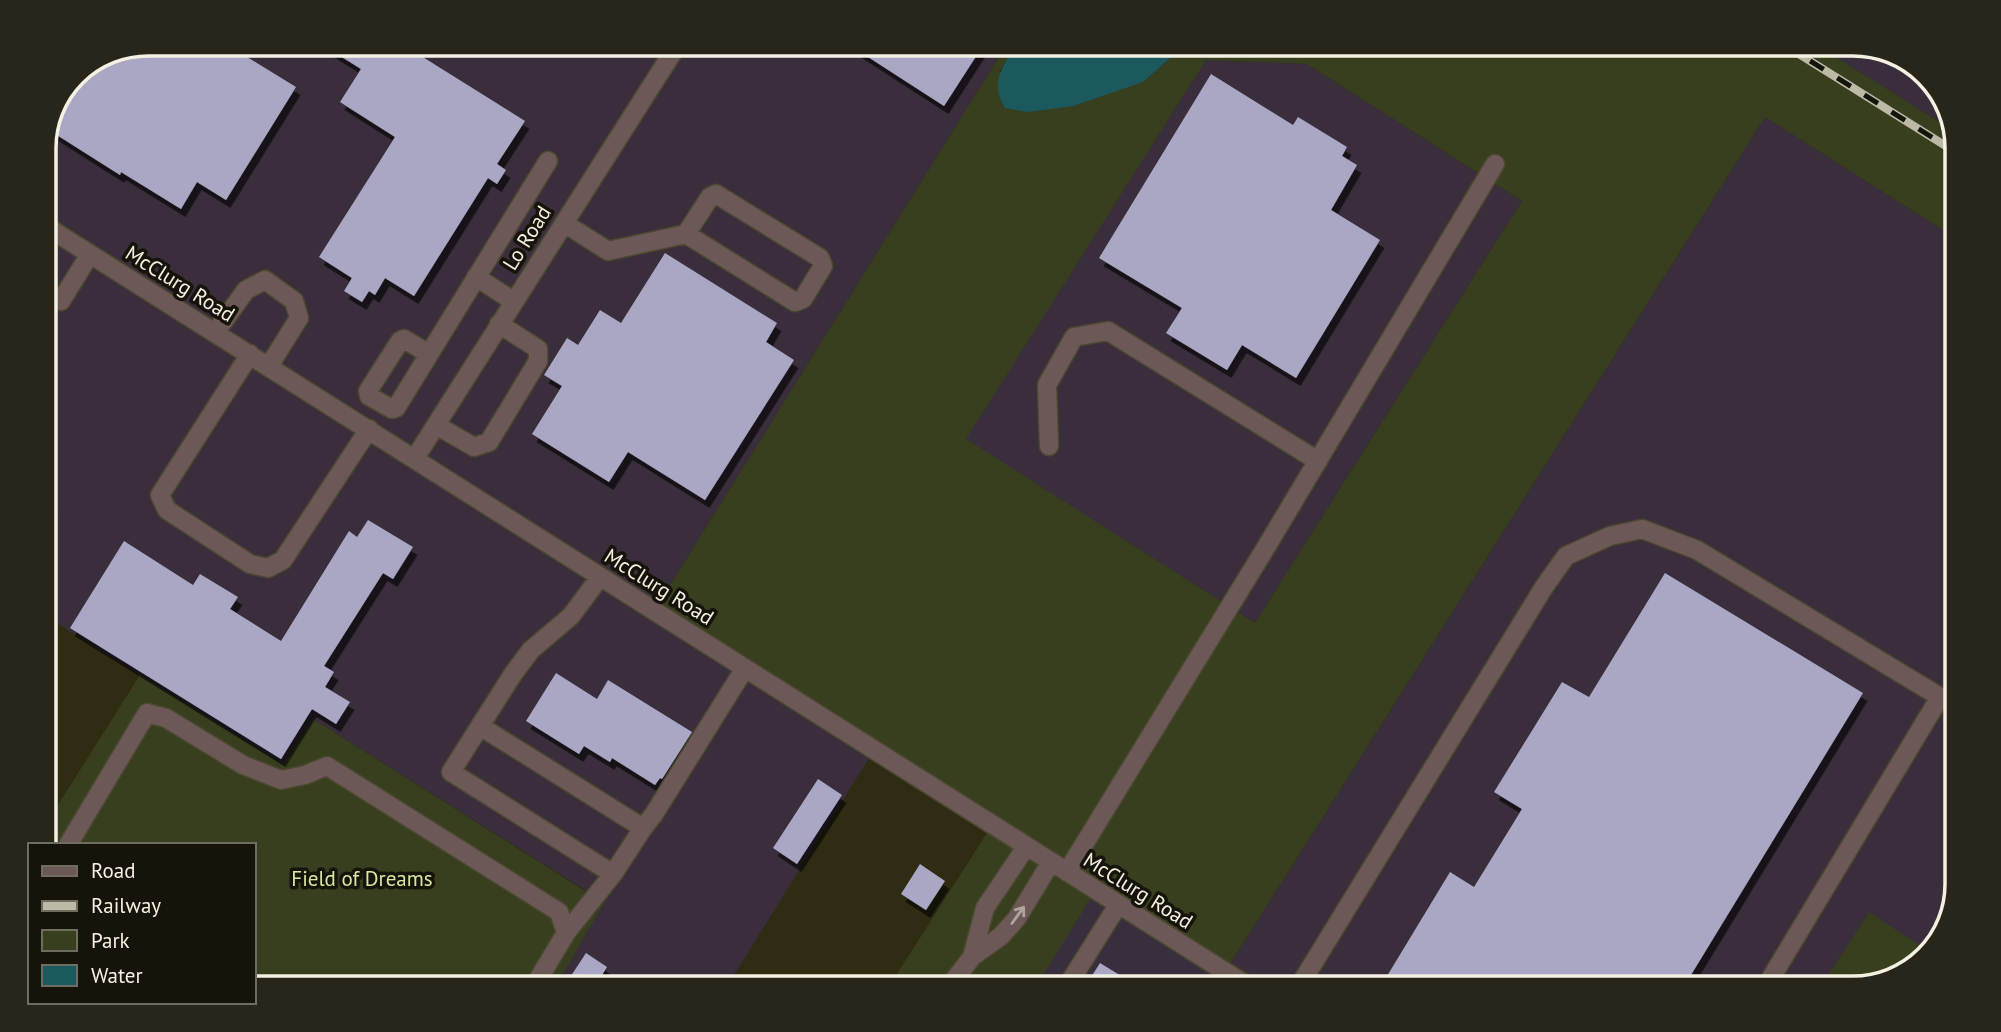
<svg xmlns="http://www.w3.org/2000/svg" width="2001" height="1032" font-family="'PT Sans',sans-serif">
  <defs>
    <filter id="shadow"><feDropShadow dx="4.5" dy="8" stdDeviation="0" flood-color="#0009"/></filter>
  </defs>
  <rect width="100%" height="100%" fill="#302c13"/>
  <path fill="#392e3d" d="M 1095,890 L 1251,988 L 1035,988 Z"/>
  <path fill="#3a2e3c" d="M 148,44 L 1007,44 L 654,611 L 874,750 L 729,983 L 736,988 L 555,988 L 604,902 L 313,719 L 283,765 L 44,615 L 44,142 L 75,74 Z
    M 1815,44 L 1853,44 L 1899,54 L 1940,90 L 1954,131 Z
    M 1206,60 L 1307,64 L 1522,201 L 1255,623 L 965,439 Z
    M 1765,117 L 1957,239 L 1957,884 L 1947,930 L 1911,971 L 1853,988 L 1251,988 L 1225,972 Z"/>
  <path fill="#383f1f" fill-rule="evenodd" d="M 1007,44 L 1017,44 L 999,72 L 1143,82 L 1186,44 L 1815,44 L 1954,131 L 1957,142 L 1957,239 L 1765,117 L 1225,972 L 1096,890 L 1035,988 L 888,988 L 992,825 L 654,611 ZM 1206,60 L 1307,64 L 1522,201 L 1255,623 L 966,439 Z
    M 140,675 L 283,765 L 313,719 L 604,903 L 555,988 L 254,988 L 254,845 L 44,845 L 44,827 Z
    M 1869,912 L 1928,951 L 1911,971 L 1853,988 L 1820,988 Z"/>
  <path fill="#1c595f" d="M 1017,44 L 1186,44 L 1143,82 L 1073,106 L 1028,112 L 1005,108 C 989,82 1003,66 1017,44 Z"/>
  <path fill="#a9a7c3" filter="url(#shadow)" d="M 148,44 L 193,44 L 213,56 L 221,44 L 226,44 L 296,87 L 226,200 L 197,182 L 181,209 L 121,172 L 120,175 L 49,130 L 75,74 Z
    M 321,44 L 402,44 L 525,121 L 497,164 L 506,170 L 497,184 L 488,178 L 414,296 L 385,278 L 375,295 L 369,291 L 362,302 L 344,291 L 352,278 L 319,257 L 395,137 L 340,102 L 361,69 Z
    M 848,44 L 984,44 L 944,106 Z
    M 1211,74 L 1293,125 L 1298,117 L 1347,147 L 1342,156 L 1357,165 L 1331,210 L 1380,240 L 1296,378 L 1242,345 L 1227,370 L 1166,333 L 1182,308 L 1099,258 Z
    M 665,253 L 777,323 L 766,342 L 794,360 L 705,500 L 628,452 L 609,482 L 532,434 L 562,386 L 544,375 L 567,338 L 578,345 L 600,310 L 621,323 Z
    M 368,520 L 413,547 L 393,579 L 383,573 L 324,666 L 334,672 L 325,687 L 350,702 L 336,724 L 312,709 L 281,759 L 70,628 L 124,541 L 193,585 L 200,574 L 238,597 L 230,609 L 281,641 L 349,531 L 357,537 Z
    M 1665,573 L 1863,693 L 1683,988 L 1396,988 L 1384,981 L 1450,872 L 1474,887 L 1522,809 L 1494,792 L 1562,682 L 1589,697 Z
    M 556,673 L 597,699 L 608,680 L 692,732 L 662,779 L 660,778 L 655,785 L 612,758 L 610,762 L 584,746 L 579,754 L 526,721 Z
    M 818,779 L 842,795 L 797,864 L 773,848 Z
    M 920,864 L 945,881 L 926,910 L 901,894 Z
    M 586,953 L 607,967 L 594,988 L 563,988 Z
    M 1100,963 L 1141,988 L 1084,988 Z"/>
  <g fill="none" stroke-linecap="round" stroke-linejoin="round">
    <defs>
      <path id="minor" d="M 564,223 L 608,251 L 686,234 L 795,302 L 803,299 L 823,266 L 820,258 L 716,194 L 710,197 L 686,234
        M 44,225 L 1251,988
        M 476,277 L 513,301
        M 44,290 L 61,301 L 90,254
        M 215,333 L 246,290 L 265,280 L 294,301 L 299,318 L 269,366
        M 250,354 L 160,495 L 167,510 L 250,564 L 268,568 L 283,560 L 369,429
        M 429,354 L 404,339 L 400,341 L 368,391 L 369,396 L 392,409 L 396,408 C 447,326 497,243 548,161
        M 436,425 L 474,447 L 489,442 L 538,361 L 538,349 L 499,324
        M 1049,446 L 1047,385 L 1074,337 L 1108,331 L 1318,461
        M 415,458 L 678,44
        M 600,577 L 571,616 L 531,650 L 513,674 L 480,726 L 643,828 L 654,814 L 745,668
        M 480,726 L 451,772 L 613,874 L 643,828
        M 68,845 L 147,713 L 166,718 L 243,765 L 281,780 L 305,775 L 327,766 L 559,912 L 566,933 L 533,988
        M 1067,872 L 1265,549 L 1495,164
        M 566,933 L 613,874
        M 972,957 L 985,908 L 1026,847
        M 948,988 L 972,957 L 1001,936 L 1017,918 L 1051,862
        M 1066,988 L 1118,905
        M 1298,988 L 1544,587 L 1566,556 L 1610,536 L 1642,529 L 1697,550 L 1940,697 L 1765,988"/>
    </defs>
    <use href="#minor" stroke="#4b4830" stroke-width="21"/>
    <use href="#minor" stroke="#6c5856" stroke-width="18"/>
    <defs>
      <path id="rail" d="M 1783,44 L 1957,153"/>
    </defs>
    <use href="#rail" stroke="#bcb9a7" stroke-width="8"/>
    <use href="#rail" stroke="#16140a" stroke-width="5" stroke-dasharray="16" stroke-linecap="butt"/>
  </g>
  <defs><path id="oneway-shaft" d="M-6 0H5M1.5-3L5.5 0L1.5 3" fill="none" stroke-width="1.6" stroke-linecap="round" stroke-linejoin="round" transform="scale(1.75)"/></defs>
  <use stroke="#b0a49c" href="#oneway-shaft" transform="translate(1018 915) rotate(-54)"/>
  <g text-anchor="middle" stroke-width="7" stroke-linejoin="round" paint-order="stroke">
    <g font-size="21" fill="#f4f1e2" stroke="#16140a">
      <text transform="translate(527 238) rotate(-58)" y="7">Lo Road</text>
      <text transform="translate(180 284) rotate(32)" y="7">McClurg Road</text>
      <text transform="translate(659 587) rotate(32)" y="7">McClurg Road</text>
      <text transform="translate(1138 891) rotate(32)" y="7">McClurg Road</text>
    </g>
    <g font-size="21" fill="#d8e7a2" stroke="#16140a">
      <text x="362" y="886">Field of Dreams</text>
    </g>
  </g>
  <path d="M0 0H2001V1032H0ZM148 56H1853A92 92 0 0 1 1945 148V884A92 92 0 0 1 1853 976H148A92 92 0 0 1 56 884V148A92 92 0 0 1 148 56Z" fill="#28261b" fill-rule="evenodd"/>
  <path fill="none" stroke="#f4f1e2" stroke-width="3.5" d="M148 56H1853A92 92 0 0 1 1945 148V884A92 92 0 0 1 1853 976H148A92 92 0 0 1 56 884V148A92 92 0 0 1 148 56Z"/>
  <rect x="28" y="843" width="228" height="161" fill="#16140a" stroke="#6f6c60" stroke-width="2"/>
  <rect x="42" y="866" width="35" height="10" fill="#6c5856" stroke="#6f6c60" stroke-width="2"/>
  <text x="91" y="878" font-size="21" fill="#f4f1e2">Road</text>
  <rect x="42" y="901" width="35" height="10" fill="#bcb9a7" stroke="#6f6c60" stroke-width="2"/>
  <text x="91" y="913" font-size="21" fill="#f4f1e2">Railway</text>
  <rect x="42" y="930" width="35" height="21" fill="#383f1f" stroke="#6f6c60" stroke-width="2"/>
  <text x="91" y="948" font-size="21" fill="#f4f1e2">Park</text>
  <rect x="42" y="965" width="35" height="21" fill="#1c595f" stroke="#6f6c60" stroke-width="2"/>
  <text x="91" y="983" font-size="21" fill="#f4f1e2">Water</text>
</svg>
